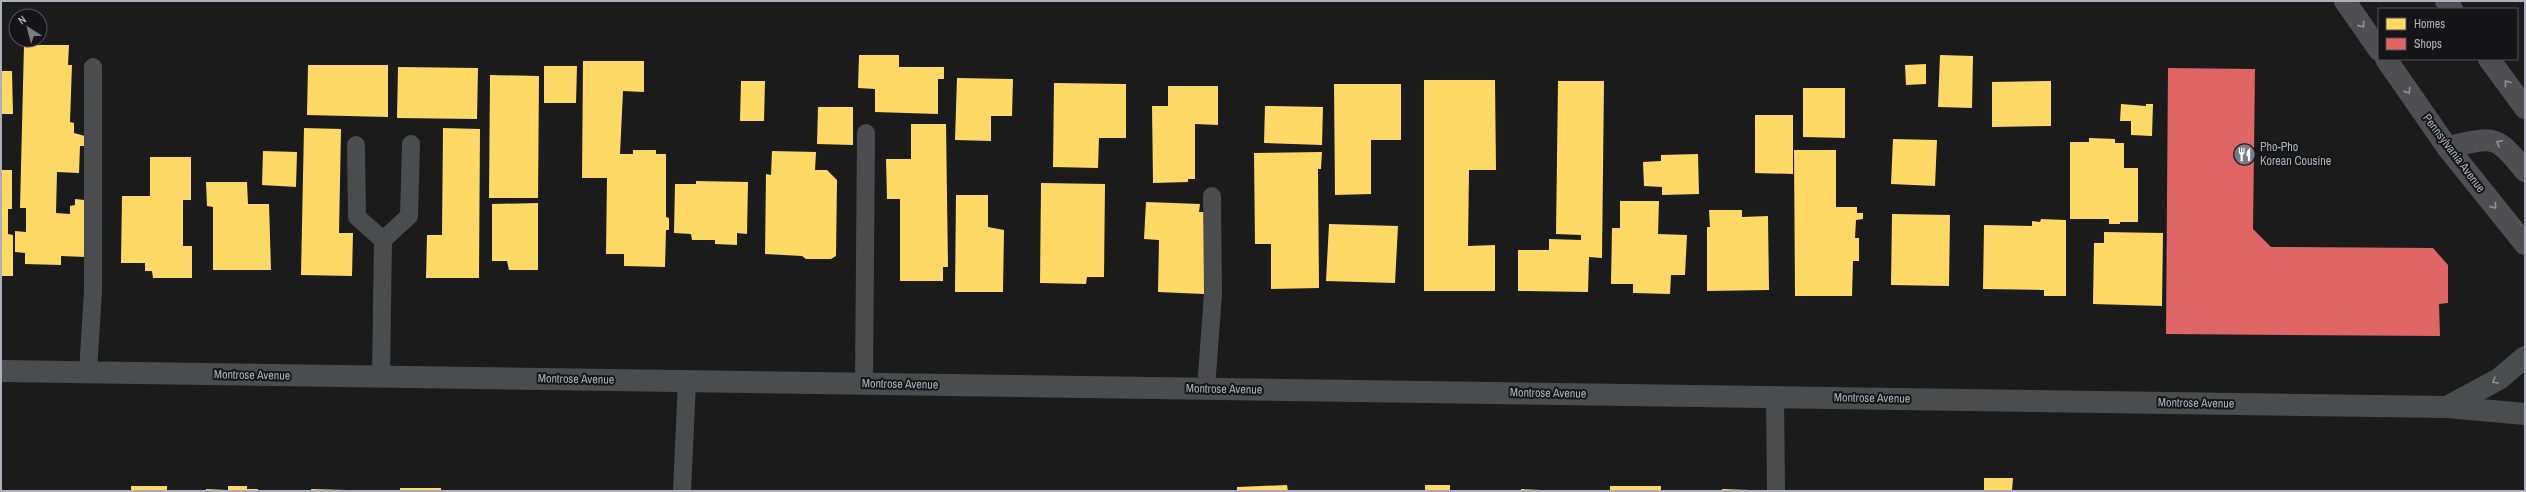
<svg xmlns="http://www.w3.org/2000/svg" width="2526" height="492" font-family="'Archivo Narrow',sans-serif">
  <rect width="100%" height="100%" fill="#1b1b1b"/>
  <path fill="#ffd966" d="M 24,45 L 69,45 L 68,65 L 72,65 L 70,122 L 74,123 L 74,133 L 85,136 L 85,146 L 80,146 L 79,173 L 57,172 L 56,213 L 70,214 L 70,206 L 75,205 L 75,199 L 84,200 L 84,206 L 87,206 L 86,257 L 61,256 L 61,265 L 25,264 L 25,253 L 15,252 L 15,231 L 26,232 L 26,208 L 20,208 Z
    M 859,55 L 899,55 L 899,67 L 944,67 L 944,79 L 938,79 L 938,114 L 875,112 L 875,89 L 858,88 Z
    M 1940,55 L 1973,56 L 1972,108 L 1938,107 Z
    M 583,61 L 644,61 L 644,92 L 623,91 L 620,154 L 633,154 L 633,150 L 656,150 L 656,154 L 666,154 L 666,217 L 669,218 L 669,230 L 666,230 L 665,267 L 624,266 L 624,254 L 606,254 L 607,178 L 582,178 Z
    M 1926,64 L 1926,84 L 1906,85 L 1905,65 Z
    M 308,65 L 388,65 L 388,117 L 307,115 Z
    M 544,66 L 577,66 L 576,103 L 544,103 Z
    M 398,67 L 478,68 L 477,119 L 397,118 Z
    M 1,71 L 12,71 L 13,114 L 1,114 Z
    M 490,75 L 539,76 L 538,198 L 489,198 Z
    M 957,78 L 1013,79 L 1012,116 L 991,116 L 991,141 L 955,140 Z
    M 1424,80 L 1495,80 L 1496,170 L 1469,170 L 1468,246 L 1495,245 L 1495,291 L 1424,291 Z
    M 741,81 L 765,81 L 764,121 L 740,121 Z
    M 1558,81 L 1604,81 L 1602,258 L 1589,257 L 1588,292 L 1518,291 L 1518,250 L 1549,250 L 1549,239 L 1581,240 L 1581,235 L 1556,234 Z
    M 2051,81 L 2051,126 L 1992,127 L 1992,82 Z
    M 1054,83 L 1126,84 L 1126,138 L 1099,138 L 1098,168 L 1053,167 Z
    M 1334,84 L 1401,84 L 1401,140 L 1371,140 L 1371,194 L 1335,195 Z
    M 1168,86 L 1218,86 L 1218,125 L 1195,124 L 1195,179 L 1188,179 L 1188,182 L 1153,183 L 1152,106 L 1168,106 Z
    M 1803,88 L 1845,88 L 1845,138 L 1803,137 Z
    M 2121,104 L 2146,106 L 2146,104 L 2153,104 L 2152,136 L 2131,135 L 2131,121 L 2120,121 Z
    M 1265,106 L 1323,107 L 1322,145 L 1264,143 Z
    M 818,107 L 853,107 L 853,145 L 817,144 Z
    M 1755,115 L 1793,115 L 1793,174 L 1755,173 Z
    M 911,124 L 946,124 L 948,267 L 943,267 L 943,281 L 900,281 L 900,199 L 887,199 L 886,159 L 911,159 Z
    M 304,128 L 341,129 L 339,233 L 353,233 L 352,276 L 301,275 Z
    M 443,128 L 480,129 L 479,278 L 426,278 L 427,235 L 442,235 Z
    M 2089,138 L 2115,139 L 2115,143 L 2124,143 L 2124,168 L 2138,168 L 2138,222 L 2120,222 L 2120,224 L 2109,224 L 2109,219 L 2070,219 L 2070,142 L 2089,142 Z
    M 1893,139 L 1937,140 L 1935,186 L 1891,184 Z
    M 1794,150 L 1836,150 L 1836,207 L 1857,207 L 1857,213 L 1863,213 L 1863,219 L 1856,220 L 1855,238 L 1859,238 L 1859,261 L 1853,261 L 1852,296 L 1795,296 Z
    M 263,151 L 297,152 L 296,187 L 262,185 Z
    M 772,151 L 816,152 L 815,170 L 827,170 L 837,180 L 836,256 L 831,259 L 806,259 L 802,256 L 765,254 L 766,174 L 771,175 Z
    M 1322,152 L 1321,169 L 1318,169 L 1319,288 L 1271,289 L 1271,244 L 1255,244 L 1254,153 Z
    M 1698,154 L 1699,194 L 1662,195 L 1662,187 L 1644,186 L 1643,162 L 1661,161 L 1661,155 Z
    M 150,157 L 191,157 L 191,200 L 183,200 L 183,246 L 192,246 L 192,278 L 153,278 L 152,271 L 145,271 L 145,263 L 121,263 L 122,196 L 150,196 Z
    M 1,170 L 12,170 L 12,209 L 8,209 L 8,234 L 13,235 L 13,276 L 1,276 Z
    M 696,181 L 748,182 L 747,234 L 737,233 L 737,245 L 715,244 L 715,240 L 692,240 L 691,234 L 674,233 L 675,184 L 696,184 Z
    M 206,182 L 247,182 L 248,204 L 269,204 L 271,270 L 213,270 L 213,207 L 207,206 Z
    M 1041,183 L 1105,184 L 1104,277 L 1087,277 L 1086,284 L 1040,283 Z
    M 956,195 L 988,195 L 988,227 L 1004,230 L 1003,292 L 955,292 Z
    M 1620,201 L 1659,201 L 1658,234 L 1687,235 L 1685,275 L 1671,275 L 1670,294 L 1633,293 L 1633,284 L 1611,284 L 1612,228 L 1620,228 Z
    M 1146,202 L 1200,204 L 1199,212 L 1207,212 L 1204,294 L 1158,292 L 1159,240 L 1144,239 Z
    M 538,203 L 538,270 L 509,270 L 507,261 L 492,261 L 492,204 Z
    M 1709,210 L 1742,210 L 1742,217 L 1768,216 L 1769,290 L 1707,291 L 1707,227 L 1710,227 Z
    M 1892,214 L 1950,215 L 1949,286 L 1891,285 Z
    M 2041,219 L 2066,220 L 2066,296 L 2044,296 L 2044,290 L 1983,289 L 1984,225 L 2032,226 L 2032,221 L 2040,222 Z
    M 1329,224 L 1398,226 L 1395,283 L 1326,281 Z
    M 2104,232 L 2163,233 L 2162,306 L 2093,304 L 2094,243 L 2104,243 Z
    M 1984,478 L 2013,478 L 2012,491 L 1984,491 Z
    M 1287,485 L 1288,491 L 1237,491 L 1237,487 Z
    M 1425,485 L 1450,485 L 1450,491 L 1425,491 Z
    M 131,486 L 167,486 L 167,491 L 131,491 Z
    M 228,486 L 247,486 L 247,489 L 258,489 L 258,491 L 206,491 L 206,489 L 228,490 Z
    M 1610,486 L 1661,486 L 1661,491 L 1610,491 Z
    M 400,488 L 441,488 L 441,491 L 400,491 Z
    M 311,489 L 347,490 L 347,491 L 311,491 Z
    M 1521,489 L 1541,490 L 1541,491 L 1521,491 Z
    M 1722,489 L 1750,490 L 1750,491 L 1722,491 Z"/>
  <path fill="#e06666" d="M 2168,68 L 2255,69 L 2253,229 L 2271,247 L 2433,248 L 2448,265 L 2448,303 L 2439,304 L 2440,336 L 2166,334 Z"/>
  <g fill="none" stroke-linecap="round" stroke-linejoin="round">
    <path stroke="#4b4c4e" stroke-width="18" d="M 356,145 L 357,217 L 383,240
      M 88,372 L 93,291 L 93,67
      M 381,377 L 383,240 L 409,216 L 411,144
      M 864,383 L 866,133
      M 1206,388 L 1213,294 L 1212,196
      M 1775,397 L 1776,491
      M 682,491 L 687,381"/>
    <path stroke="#4b4c4e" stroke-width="22" d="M 1,371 L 2447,407 L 2525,414
      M 2447,407 L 2499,379 L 2525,357"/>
    <path stroke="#4f4f53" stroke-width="22" d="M 2345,1 L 2379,50
      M 2446,1 L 2452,9
      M 2386,59 L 2447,147 L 2525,244
      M 2489,59 L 2525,108
      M 2447,147 C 2494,138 2494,132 2525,171"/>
  </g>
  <defs><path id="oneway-chevron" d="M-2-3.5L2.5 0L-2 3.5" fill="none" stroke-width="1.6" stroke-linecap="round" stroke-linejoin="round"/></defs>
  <g stroke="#91929c">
    <use href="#oneway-chevron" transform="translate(2362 25) rotate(55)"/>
    <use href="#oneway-chevron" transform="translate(2507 83) rotate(-127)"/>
    <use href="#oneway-chevron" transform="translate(2408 91) rotate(55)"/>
    <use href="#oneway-chevron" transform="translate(2499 143) rotate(-154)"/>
    <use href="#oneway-chevron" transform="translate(2494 206) rotate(51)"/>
  </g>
  <use stroke="#90919b" href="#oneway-chevron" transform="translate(2495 381) rotate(150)"/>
  <defs>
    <symbol id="restaurant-disc" viewBox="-11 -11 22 22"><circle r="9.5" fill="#7a7b84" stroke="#151517"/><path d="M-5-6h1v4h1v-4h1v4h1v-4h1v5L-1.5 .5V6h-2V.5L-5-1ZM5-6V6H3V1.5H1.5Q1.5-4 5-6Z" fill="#fff"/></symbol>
  </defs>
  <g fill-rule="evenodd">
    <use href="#restaurant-disc" x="2232" y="142" width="25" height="25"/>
  </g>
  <g text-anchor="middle" stroke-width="4" stroke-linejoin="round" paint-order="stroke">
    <g font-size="12" fill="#adafbc" stroke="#151517" text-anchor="start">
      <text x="2260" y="151">Pho-Pho<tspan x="2260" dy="14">Korean Cousine</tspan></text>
    </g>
    <g font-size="12" fill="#adafbc" stroke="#151517">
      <text transform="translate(2454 153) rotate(53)" y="4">Pennsylvania Avenue</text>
      <text transform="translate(252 375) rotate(1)" y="4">Montrose Avenue</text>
      <text transform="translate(576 379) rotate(1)" y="4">Montrose Avenue</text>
      <text transform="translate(900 384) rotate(1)" y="4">Montrose Avenue</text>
      <text transform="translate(1224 389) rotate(1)" y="4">Montrose Avenue</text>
      <text transform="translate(1548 393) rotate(1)" y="4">Montrose Avenue</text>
      <text transform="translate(1872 398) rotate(1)" y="4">Montrose Avenue</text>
      <text transform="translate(2196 403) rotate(1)" y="4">Montrose Avenue</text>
    </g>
  </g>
  <rect width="2526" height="492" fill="none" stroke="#adafbc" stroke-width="4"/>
  <rect x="2378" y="8" width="140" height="52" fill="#151517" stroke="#525359"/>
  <rect x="2386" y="18" width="20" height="12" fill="#ffd966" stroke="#525359"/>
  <text x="2414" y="28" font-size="12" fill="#adafbc">Homes</text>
  <rect x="2386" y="38" width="20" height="12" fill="#e06666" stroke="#525359"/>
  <text x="2414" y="48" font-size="12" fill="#adafbc">Shops</text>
  <g transform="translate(28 28) rotate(324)"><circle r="19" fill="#151517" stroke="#525359"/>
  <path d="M0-3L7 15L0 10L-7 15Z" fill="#7a7b84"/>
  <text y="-6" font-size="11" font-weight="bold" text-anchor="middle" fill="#adafbc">N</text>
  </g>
</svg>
